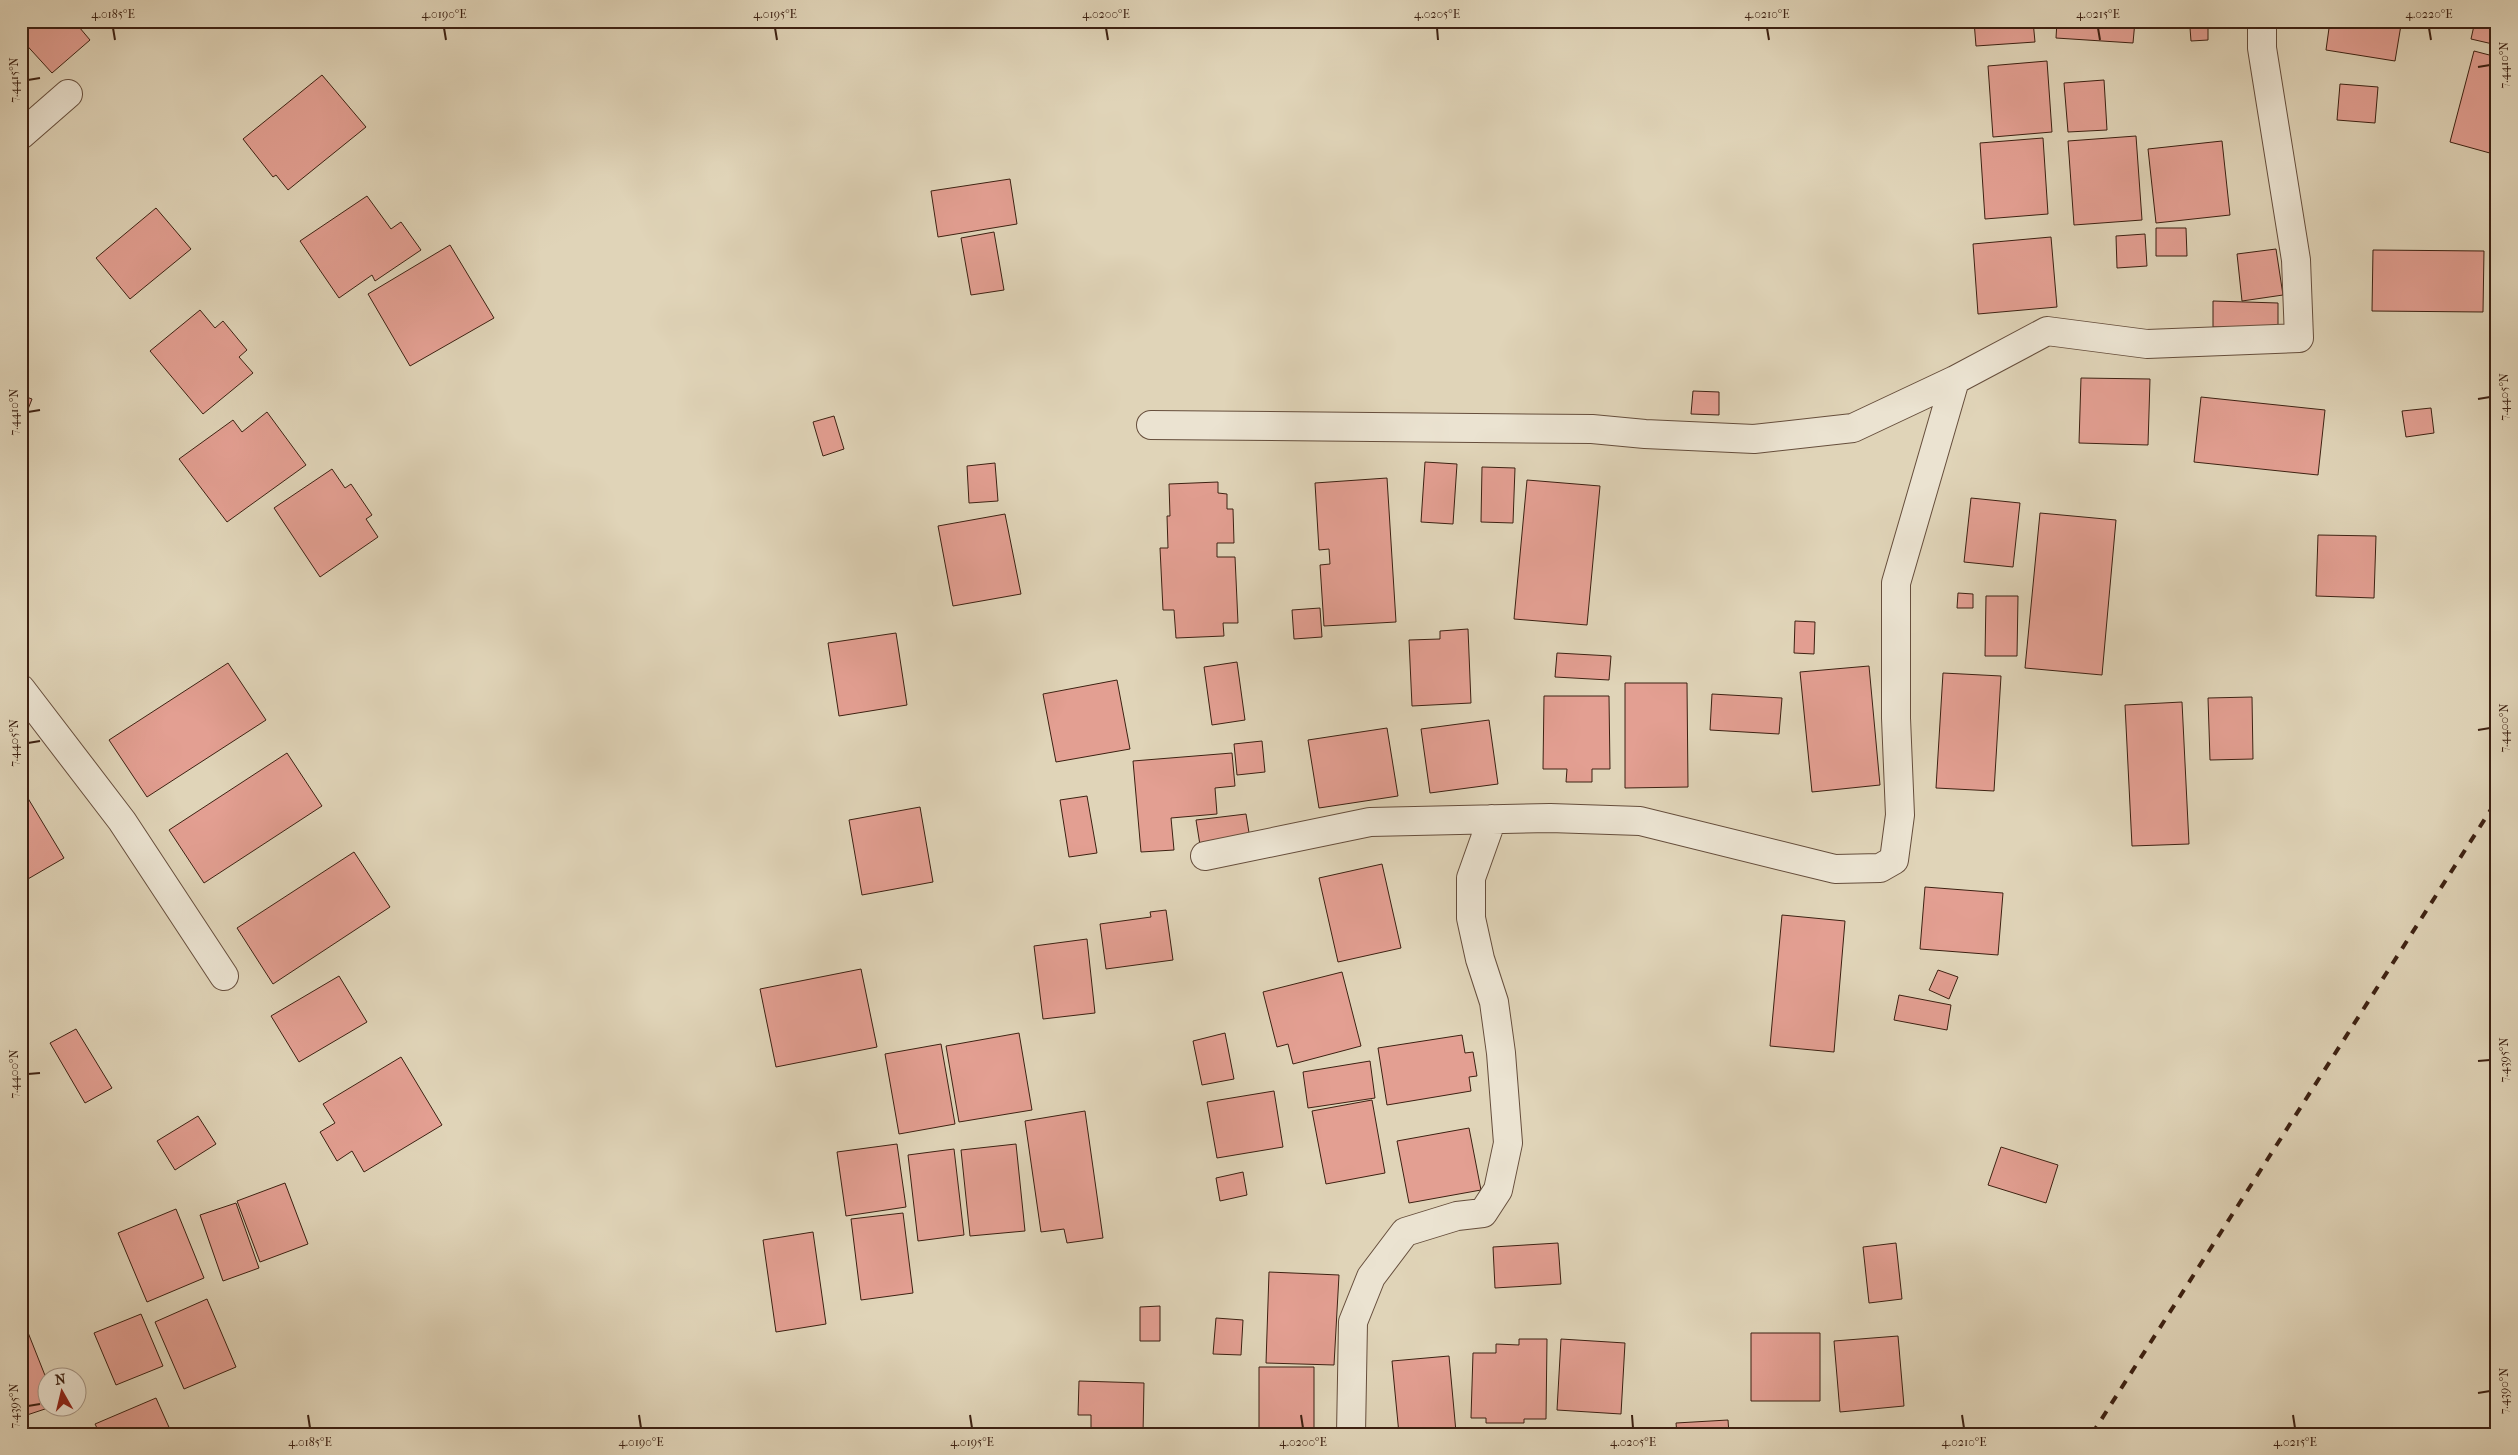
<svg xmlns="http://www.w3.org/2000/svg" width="2518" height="1455" font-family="'IM FELL French Canon',serif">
  <rect width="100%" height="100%" fill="#e0d4b8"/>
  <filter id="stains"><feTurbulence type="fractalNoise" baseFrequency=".004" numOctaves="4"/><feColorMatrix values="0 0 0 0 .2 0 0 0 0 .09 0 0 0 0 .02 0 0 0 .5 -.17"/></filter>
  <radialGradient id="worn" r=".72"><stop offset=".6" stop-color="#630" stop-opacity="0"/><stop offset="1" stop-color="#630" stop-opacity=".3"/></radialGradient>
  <path fill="#e39f92" stroke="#3d2112" d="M 21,21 L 74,21 L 90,40 L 52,73 L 21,39 Z
    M 1974,21 L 2033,21 L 2035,42 L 1976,46 Z
    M 2057,21 L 2135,21 L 2133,43 L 2056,38 Z
    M 2330,21 L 2374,21 L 2401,25 L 2395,61 L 2326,50 Z
    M 2475,21 L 2497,21 L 2497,45 L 2471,39 Z
    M 2190,28 L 2208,28 L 2208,40 L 2191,41 Z
    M 2474,51 L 2497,57 L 2497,155 L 2450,142 Z
    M 2047,61 L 2052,132 L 1993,137 L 1988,66 Z
    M 322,75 L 366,127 L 288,190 L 276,175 L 273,177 L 243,139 Z
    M 2104,80 L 2107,130 L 2068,132 L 2064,83 Z
    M 2340,84 L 2378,87 L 2375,123 L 2337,120 Z
    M 2136,136 L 2142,220 L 2074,225 L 2068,141 Z
    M 2043,138 L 2048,214 L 1985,219 L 1980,143 Z
    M 2222,141 L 2230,215 L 2156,223 L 2148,149 Z
    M 1010,179 L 1017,224 L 938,237 L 931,191 Z
    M 367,196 L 391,229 L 401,222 L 421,250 L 375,281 L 372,275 L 339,298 L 300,241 Z
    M 156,208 L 191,249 L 130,299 L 96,258 Z
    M 2156,228 L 2186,228 L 2187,256 L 2156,256 Z
    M 994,232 L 1004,290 L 971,295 L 961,238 Z
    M 2145,234 L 2147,266 L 2117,268 L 2116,236 Z
    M 2051,237 L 2057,307 L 1978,314 L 1973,244 Z
    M 450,245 L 494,318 L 410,366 L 368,294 Z
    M 2276,249 L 2283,295 L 2242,301 L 2237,254 Z
    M 2373,250 L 2484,251 L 2483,312 L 2372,311 Z
    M 2213,301 L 2278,303 L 2278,328 L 2213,327 Z
    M 200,310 L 215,328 L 223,321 L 247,350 L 239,357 L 253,373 L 203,414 L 150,351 Z
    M 2081,378 L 2150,379 L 2148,445 L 2079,443 Z
    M 1693,391 L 1719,392 L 1719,415 L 1691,414 Z
    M 21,395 L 32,399 L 21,427 Z
    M 2201,397 L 2325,410 L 2318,475 L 2194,462 Z
    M 2431,408 L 2434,433 L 2406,437 L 2402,411 Z
    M 267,412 L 306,465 L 227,522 L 179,459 L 233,420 L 242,432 Z
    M 834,416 L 844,449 L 823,456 L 813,422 Z
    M 1425,462 L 1457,464 L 1453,524 L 1421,522 Z
    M 995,463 L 998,501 L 969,503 L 967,466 Z
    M 1482,467 L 1515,468 L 1513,523 L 1481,522 Z
    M 332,469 L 345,488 L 351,484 L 372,515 L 366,519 L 378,537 L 320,577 L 274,508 Z
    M 1387,478 L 1396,622 L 1324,626 L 1320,565 L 1330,564 L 1329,549 L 1319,550 L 1315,483 Z
    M 1527,480 L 1600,486 L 1587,625 L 1514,619 Z
    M 1218,482 L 1218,493 L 1227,494 L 1227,509 L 1233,509 L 1234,543 L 1217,543 L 1217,557 L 1235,557 L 1238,623 L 1223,623 L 1224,636 L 1176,638 L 1174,610 L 1163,610 L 1160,548 L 1168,548 L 1167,516 L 1170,516 L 1169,484 Z
    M 1971,498 L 2020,503 L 2013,567 L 1964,562 Z
    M 2040,513 L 2116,520 L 2102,675 L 2025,668 Z
    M 1005,514 L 1021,594 L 953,606 L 938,526 Z
    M 2318,535 L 2376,536 L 2374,598 L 2316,596 Z
    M 1958,593 L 1973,594 L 1973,608 L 1957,608 Z
    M 1986,596 L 2018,596 L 2017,656 L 1985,656 Z
    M 1320,608 L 1322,637 L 1294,639 L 1292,610 Z
    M 1795,621 L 1815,622 L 1814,654 L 1794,653 Z
    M 1468,629 L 1471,703 L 1412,706 L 1409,640 L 1440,639 L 1440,631 Z
    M 896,633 L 907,705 L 839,716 L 828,643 Z
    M 1557,653 L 1611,656 L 1609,680 L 1555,677 Z
    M 1237,662 L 1245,720 L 1212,725 L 1204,667 Z
    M 228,663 L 266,720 L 147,797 L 109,740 Z
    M 1869,666 L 1880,785 L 1812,792 L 1800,672 Z
    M 1943,673 L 2001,676 L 1994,791 L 1936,788 Z
    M 1117,680 L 1130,749 L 1056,762 L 1043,694 Z
    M 1625,683 L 1687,683 L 1688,787 L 1625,788 Z
    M 1712,694 L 1782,698 L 1779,734 L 1710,730 Z
    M 1544,696 L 1609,696 L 1610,769 L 1592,769 L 1592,782 L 1566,782 L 1567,769 L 1543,769 Z
    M 2252,697 L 2253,759 L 2210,760 L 2208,698 Z
    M 2182,702 L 2189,844 L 2132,846 L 2125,705 Z
    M 1489,720 L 1498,784 L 1430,793 L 1421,729 Z
    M 1387,728 L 1398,796 L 1319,808 L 1308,740 Z
    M 1262,741 L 1265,772 L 1237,775 L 1234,744 Z
    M 287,753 L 322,806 L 204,883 L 169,830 Z
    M 1232,753 L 1235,786 L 1215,788 L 1217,814 L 1171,818 L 1174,850 L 1141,852 L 1133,761 Z
    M 26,795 L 64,858 L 21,883 L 21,798 Z
    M 1087,796 L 1097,853 L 1069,857 L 1060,800 Z
    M 920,807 L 933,882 L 862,895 L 849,820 Z
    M 1246,814 L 1250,839 L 1200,845 L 1196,820 Z
    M 354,852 L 390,907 L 273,984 L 237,928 Z
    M 1382,864 L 1401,948 L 1338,962 L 1319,878 Z
    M 1925,887 L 2003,893 L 1998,955 L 1920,949 Z
    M 1166,910 L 1173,960 L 1106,969 L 1100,924 L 1151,917 L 1150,912 Z
    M 1782,915 L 1845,921 L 1834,1052 L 1770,1046 Z
    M 1087,939 L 1095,1013 L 1043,1019 L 1034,946 Z
    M 861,969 L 877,1047 L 776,1067 L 760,989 Z
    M 1938,970 L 1958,977 L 1949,999 L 1929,990 Z
    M 1342,972 L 1361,1046 L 1293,1064 L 1288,1044 L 1277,1047 L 1263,992 Z
    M 339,976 L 367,1022 L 299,1062 L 271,1016 Z
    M 1899,995 L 1951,1005 L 1947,1030 L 1894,1020 Z
    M 76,1029 L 112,1088 L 85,1103 L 50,1043 Z
    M 1019,1033 L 1032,1110 L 959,1122 L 946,1046 Z
    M 1225,1033 L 1234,1079 L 1202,1085 L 1193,1041 Z
    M 1462,1035 L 1465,1053 L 1473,1052 L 1477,1076 L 1469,1077 L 1471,1091 L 1387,1105 L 1378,1048 Z
    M 941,1044 L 955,1124 L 899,1134 L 885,1054 Z
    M 401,1057 L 442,1125 L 364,1172 L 352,1151 L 337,1161 L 320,1132 L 335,1123 L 323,1104 Z
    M 1370,1061 L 1375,1098 L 1308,1108 L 1303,1072 Z
    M 1274,1091 L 1283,1147 L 1217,1158 L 1207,1102 Z
    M 1372,1100 L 1385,1173 L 1326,1184 L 1312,1111 Z
    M 1085,1111 L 1103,1238 L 1067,1243 L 1064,1229 L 1041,1232 L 1025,1121 Z
    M 198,1116 L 216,1144 L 175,1170 L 157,1141 Z
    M 1469,1128 L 1481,1190 L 1409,1203 L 1397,1141 Z
    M 897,1144 L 906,1207 L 846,1216 L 837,1152 Z
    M 1016,1144 L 1025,1231 L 970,1236 L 961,1150 Z
    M 2001,1147 L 2058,1165 L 2046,1203 L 1988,1185 Z
    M 954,1149 L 964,1235 L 918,1241 L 908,1155 Z
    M 1243,1172 L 1247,1195 L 1220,1201 L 1216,1178 Z
    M 285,1183 L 308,1244 L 260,1262 L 237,1201 Z
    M 236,1203 L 259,1268 L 223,1281 L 200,1215 Z
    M 176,1209 L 204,1278 L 147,1302 L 118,1233 Z
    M 903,1213 L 913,1293 L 861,1300 L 851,1219 Z
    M 813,1232 L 826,1324 L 776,1332 L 763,1240 Z
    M 1558,1243 L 1561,1284 L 1495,1288 L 1493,1247 Z
    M 1896,1243 L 1902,1299 L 1869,1303 L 1863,1247 Z
    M 1269,1272 L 1339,1275 L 1334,1365 L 1266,1363 Z
    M 207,1299 L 236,1367 L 184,1389 L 155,1322 Z
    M 1160,1306 L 1160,1341 L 1140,1341 L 1140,1307 Z
    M 141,1314 L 163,1366 L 116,1385 L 94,1333 Z
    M 1216,1318 L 1243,1320 L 1241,1355 L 1213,1354 Z
    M 27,1330 L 48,1383 L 48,1408 L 21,1417 L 21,1332 Z
    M 1751,1333 L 1820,1333 L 1820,1401 L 1751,1401 Z
    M 1898,1336 L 1904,1406 L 1840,1412 L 1834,1341 Z
    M 1519,1339 L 1547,1339 L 1546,1419 L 1524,1419 L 1524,1423 L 1486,1423 L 1486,1418 L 1471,1418 L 1473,1353 L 1496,1353 L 1496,1344 L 1519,1345 Z
    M 1561,1339 L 1625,1343 L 1621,1414 L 1557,1410 Z
    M 1449,1356 L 1456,1432 L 1399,1434 L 1392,1361 Z
    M 1259,1367 L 1314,1367 L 1314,1434 L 1259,1434 Z
    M 1079,1381 L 1144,1383 L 1143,1434 L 1078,1434 L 1078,1429 L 1091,1429 L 1091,1415 L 1078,1415 Z
    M 156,1398 L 172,1434 L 100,1434 L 95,1424 Z
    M 1728,1420 L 1729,1434 L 1677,1434 L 1676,1423 Z"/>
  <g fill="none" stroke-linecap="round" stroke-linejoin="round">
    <defs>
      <path id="minor" d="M 21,135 L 68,94
        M 1151,425 L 1592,429 L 1645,434 L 1754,439 L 1853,428 L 1955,380 L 2047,331 L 2147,344 L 2299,338 L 2296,260 L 2262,48 L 2262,21
        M 21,689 L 122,821 L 224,976
        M 1205,856 L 1370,822 L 1550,818 L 1640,821 L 1835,869 L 1880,868 L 1894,860 L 1900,815 L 1896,718 L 1896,583 L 1955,380
        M 1351,1434 L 1353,1322 L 1371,1277 L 1405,1232 L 1457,1216 L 1483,1213 L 1498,1190 L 1508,1143 L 1501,1053 L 1494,1002 L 1480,959 L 1471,918 L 1471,878 L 1492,819"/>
    </defs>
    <use href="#minor" stroke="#664e3c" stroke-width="30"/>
    <use href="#minor" stroke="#ebe3d1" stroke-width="28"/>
    <path stroke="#3d2112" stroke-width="4" stroke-dasharray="9 9" stroke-linecap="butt" d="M 2092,1434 L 2497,800"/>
  </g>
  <path fill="none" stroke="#3d2112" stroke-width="2" d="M 113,28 L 115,40M 444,28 L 446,40M 775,28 L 777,40M 1106,28 L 1108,40M 1437,28 L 1438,40M 1767,28 L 1769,40M 2098,28 L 2100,40M 2429,28 L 2431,40M 2478,67 L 2490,65M 28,80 L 40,78M 2478,399 L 2490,397M 28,412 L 40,410M 2478,730 L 2490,728M 28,743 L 40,741M 2478,1061 L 2490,1060M 28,1074 L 40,1073M 2478,1393 L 2490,1391M 28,1406 L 40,1404M 308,1415 L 310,1428M 639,1415 L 641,1428M 970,1415 L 972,1428M 1301,1415 L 1303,1428M 1632,1415 L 1633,1428M 1962,1415 L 1964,1428M 2293,1415 L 2295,1428"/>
  <rect width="2518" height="1455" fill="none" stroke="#e0d4b8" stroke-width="55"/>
  <g transform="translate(62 1392) rotate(352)"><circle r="24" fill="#ebe3d1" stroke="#a59585"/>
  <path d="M0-4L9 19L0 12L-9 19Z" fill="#8f2418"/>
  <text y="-8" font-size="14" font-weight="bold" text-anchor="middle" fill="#3d2112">N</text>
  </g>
  <rect x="28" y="28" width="2462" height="1400" fill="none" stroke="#3d2112" stroke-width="2"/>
  <g font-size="12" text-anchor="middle" fill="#3d2112">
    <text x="113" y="18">4.0185°E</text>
    <text x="444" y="18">4.0190°E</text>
    <text x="775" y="18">4.0195°E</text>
    <text x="1106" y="18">4.0200°E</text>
    <text x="1437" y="18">4.0205°E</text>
    <text x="1767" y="18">4.0210°E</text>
    <text x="2098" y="18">4.0215°E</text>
    <text x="2429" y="18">4.0220°E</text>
    <text transform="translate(2504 65) rotate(-90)" y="4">7.4410°N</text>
    <text transform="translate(14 80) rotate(-90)" y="4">7.4415°N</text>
    <text transform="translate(2504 397) rotate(-90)" y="4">7.4405°N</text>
    <text transform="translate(14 412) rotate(-90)" y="4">7.4410°N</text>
    <text transform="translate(2504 728) rotate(-90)" y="4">7.4400°N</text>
    <text transform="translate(14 743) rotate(-90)" y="4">7.4405°N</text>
    <text transform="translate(2504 1060) rotate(-90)" y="4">7.4395°N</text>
    <text transform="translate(14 1074) rotate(-90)" y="4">7.4400°N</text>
    <text transform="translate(2504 1391) rotate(-90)" y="4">7.4390°N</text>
    <text transform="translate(14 1406) rotate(-90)" y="4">7.4395°N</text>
    <text x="310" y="1446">4.0185°E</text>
    <text x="641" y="1446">4.0190°E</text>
    <text x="972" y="1446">4.0195°E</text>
    <text x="1303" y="1446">4.0200°E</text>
    <text x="1633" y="1446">4.0205°E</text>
    <text x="1964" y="1446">4.0210°E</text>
    <text x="2295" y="1446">4.0215°E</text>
  </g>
  <rect width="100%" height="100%" filter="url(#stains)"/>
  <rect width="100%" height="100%" fill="url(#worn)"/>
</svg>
